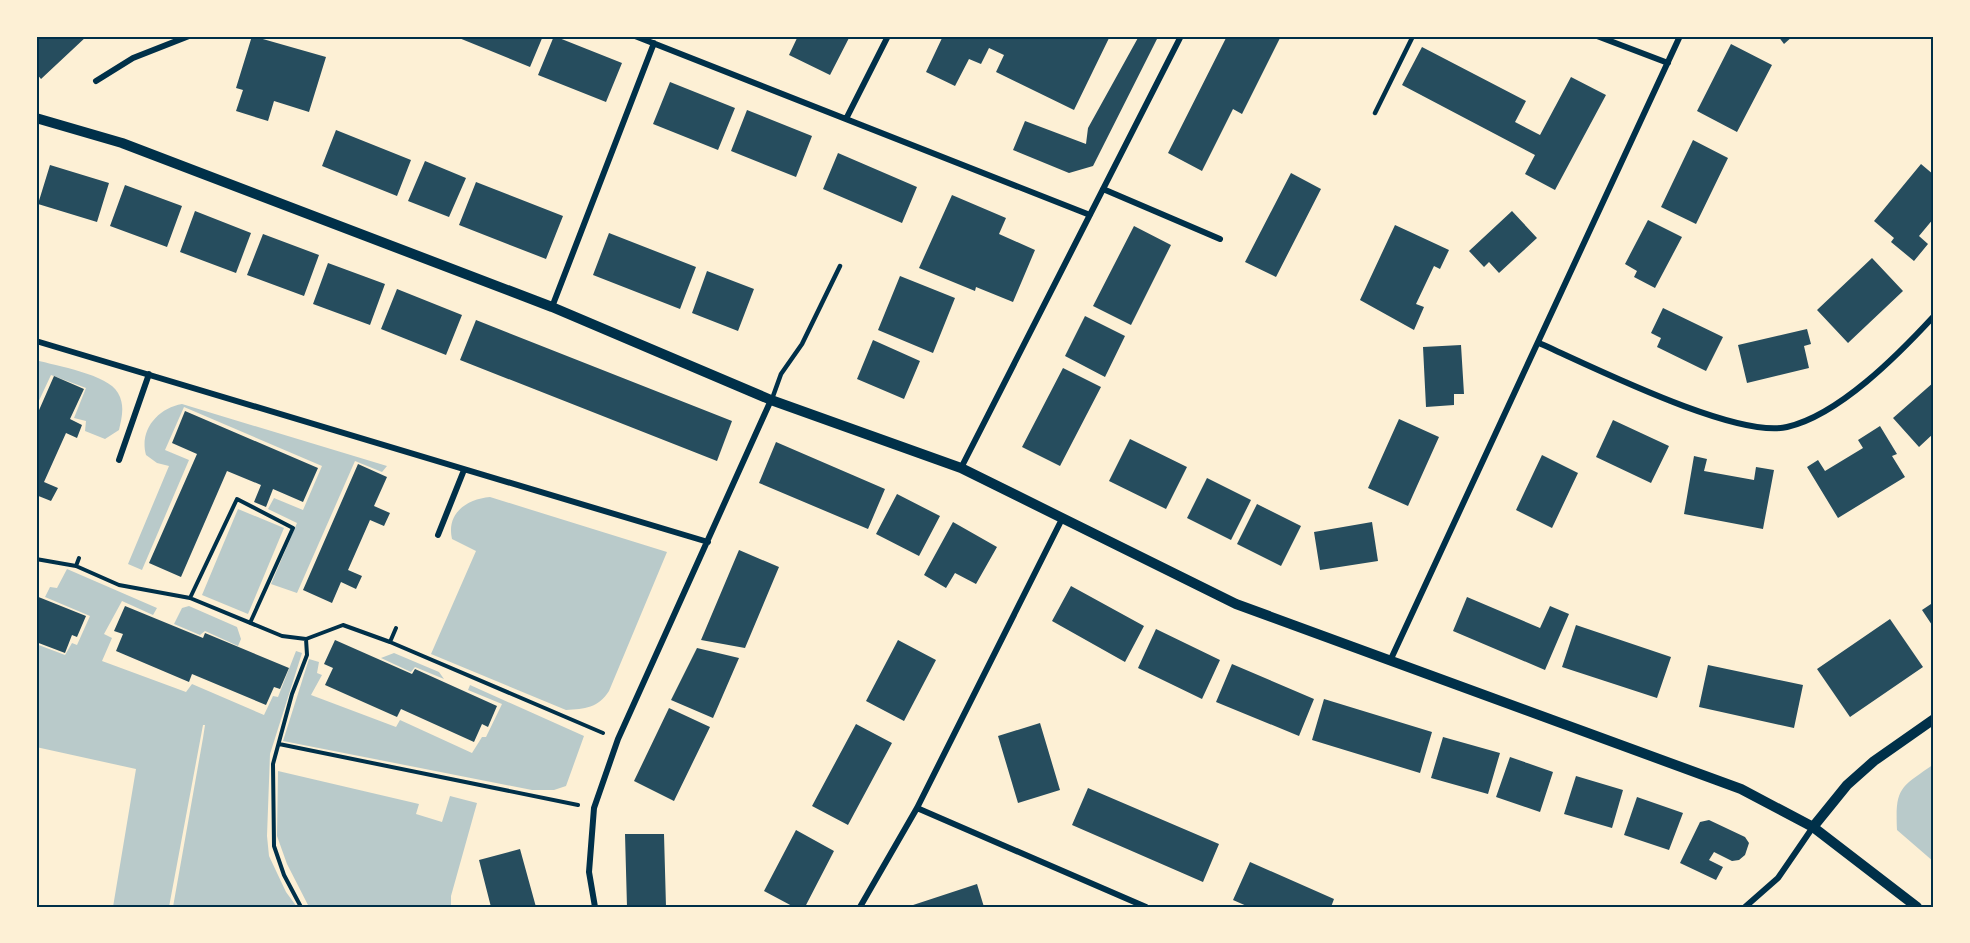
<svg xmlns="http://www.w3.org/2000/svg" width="1970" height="943" font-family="Spectral,serif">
  <rect width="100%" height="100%" fill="#fdf0d5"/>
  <path fill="#b9caca" d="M 36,360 C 56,366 108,374 118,393 C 125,405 122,417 119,430 L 105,439 L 85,431 L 86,421 L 74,418 L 86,388 L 51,375 L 36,407 Z
    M 182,404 L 387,466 L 382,472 L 355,461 L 297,593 L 271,584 L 297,523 L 268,509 L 274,498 L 303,510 L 322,466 L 184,407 L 165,450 L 189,460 L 142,570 L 128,564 L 169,466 L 157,463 L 146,455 C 139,430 158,408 182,404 Z
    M 490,497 L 667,552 L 609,691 C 598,708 585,709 566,710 L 431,654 L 476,551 L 452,539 C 446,513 467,499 490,497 Z
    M 238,509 L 284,528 L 248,614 L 202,595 Z
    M 67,569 L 157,608 L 153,615 L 122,601 L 104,634 L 112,638 L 102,661 L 186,692 L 192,684 L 264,715 L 273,696 L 278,697 L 296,651 L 302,653 L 270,754 L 267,836 L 269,856 L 286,892 L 297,907 L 173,907 L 203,738 L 205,725 L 203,725 L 169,907 L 113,907 L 136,769 L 36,747 L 36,644 L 65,655 L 72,643 L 77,645 L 90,616 L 45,597 L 50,587 L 57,588 Z
    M 189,606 L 237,627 L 241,639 L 238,646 L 205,631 L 200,635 L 174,624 L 182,608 Z
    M 394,653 L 439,672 L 444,679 L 415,667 L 411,672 L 381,658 Z
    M 309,659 L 319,662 L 317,673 L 322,675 L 311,695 L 396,727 L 400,720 L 472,753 L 482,737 L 486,737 L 502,704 L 468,690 L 470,685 L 584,736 L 566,786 L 554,790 L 532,790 L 283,741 Z
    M 1934,764 L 1934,862 L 1897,830 C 1895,787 1900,788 1934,764 Z
    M 278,771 L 419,804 L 416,814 L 442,822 L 450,796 L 477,803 L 451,896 L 451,907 L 309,907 L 287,864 L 277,836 Z"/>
  <path fill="#264d5e" d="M 36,36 L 87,36 L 41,79 L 36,73 Z
    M 252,36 L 326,57 L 309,112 L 274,101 L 268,121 L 236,111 L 243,90 L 236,88 Z
    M 460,36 L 543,36 L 530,67 L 459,38 Z
    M 554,36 L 622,63 L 606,102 L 538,75 Z
    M 798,36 L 850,36 L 830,75 L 789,55 Z
    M 943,36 L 1110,36 L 1074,110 L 996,72 L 1004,55 L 989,48 L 981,64 L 969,59 L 955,86 L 926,72 Z
    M 1139,36 L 1157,39 L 1093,166 L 1069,173 L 1013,150 L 1025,121 L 1086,144 L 1088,128 Z
    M 1227,36 L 1281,36 L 1242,114 L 1233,109 L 1202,171 L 1168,153 Z
    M 1778,36 L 1793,36 L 1784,44 Z
    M 1731,44 L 1772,65 L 1737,132 L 1697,111 Z
    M 1422,47 L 1526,101 L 1515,122 L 1540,135 L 1571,77 L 1606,95 L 1555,190 L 1525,174 L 1535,155 L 1402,85 Z
    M 670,82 L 735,108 L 718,150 L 653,124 Z
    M 747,110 L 812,136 L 796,177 L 731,151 Z
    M 336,130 L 411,160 L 397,196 L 322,166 Z
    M 1693,140 L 1728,158 L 1696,224 L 1661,207 Z
    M 838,153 L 917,187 L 902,223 L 823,189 Z
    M 425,161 L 466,178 L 449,217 L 408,201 Z
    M 1921,164 L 1934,175 L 1934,218 L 1919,236 L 1928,244 L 1914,261 L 1891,242 L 1894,238 L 1874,221 Z
    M 50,165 L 109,183 L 97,222 L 38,204 Z
    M 1291,173 L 1321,189 L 1276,277 L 1245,262 Z
    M 476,182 L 563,216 L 546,259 L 459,225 Z
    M 125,185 L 182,206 L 167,247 L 110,226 Z
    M 952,195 L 1006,218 L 999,234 L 1035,250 L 1013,302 L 976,287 L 975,291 L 919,268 Z
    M 195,211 L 251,233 L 236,273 L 180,252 Z
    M 1512,211 L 1537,238 L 1499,273 L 1489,262 L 1484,267 L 1469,251 Z
    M 1648,220 L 1682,237 L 1655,288 L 1634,277 L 1637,271 L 1625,264 Z
    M 1395,225 L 1449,250 L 1440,269 L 1434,266 L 1416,304 L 1424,307 L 1414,330 L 1360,300 Z
    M 1134,226 L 1171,245 L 1131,325 L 1093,306 Z
    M 609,233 L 696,267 L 680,309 L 593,275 Z
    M 263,234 L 319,255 L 304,296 L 247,275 Z
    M 1872,258 L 1903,291 L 1848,343 L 1817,310 Z
    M 328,263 L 385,284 L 370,325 L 313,304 Z
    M 707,271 L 754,289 L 738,331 L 692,313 Z
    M 900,276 L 955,298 L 933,353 L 878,330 Z
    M 397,289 L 462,315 L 446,355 L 381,329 Z
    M 1663,308 L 1723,337 L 1706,371 L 1657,347 L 1661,338 L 1651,333 Z
    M 1085,316 L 1125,336 L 1105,377 L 1065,356 Z
    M 476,320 L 732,421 L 717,461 L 460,360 Z
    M 1807,329 L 1811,344 L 1804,346 L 1809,368 L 1747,383 L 1738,345 Z
    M 873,340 L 920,361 L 904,399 L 857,379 Z
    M 1461,345 L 1464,394 L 1454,394 L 1454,405 L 1426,407 L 1423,347 Z
    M 1063,368 L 1101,387 L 1060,466 L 1022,447 Z
    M 54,376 L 84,389 L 70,419 L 82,425 L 77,438 L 66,433 L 44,482 L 58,488 L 51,501 L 36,495 L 36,417 Z
    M 1934,382 L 1934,433 L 1919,447 L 1893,418 Z
    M 185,411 L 318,468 L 303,502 L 273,489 L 266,507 L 254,502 L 261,485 L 227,471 L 181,577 L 149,563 L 197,454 L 172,443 Z
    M 1399,419 L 1439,437 L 1408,506 L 1368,488 Z
    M 1613,420 L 1669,446 L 1651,483 L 1596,457 Z
    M 1880,426 L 1897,454 L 1892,456 L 1905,477 L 1838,518 L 1807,467 L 1818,460 L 1825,471 L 1863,448 L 1858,440 Z
    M 1130,439 L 1187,467 L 1166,509 L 1109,481 Z
    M 776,442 L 885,489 L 868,529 L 759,483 Z
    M 1542,455 L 1578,473 L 1552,528 L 1516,510 Z
    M 1694,456 L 1707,459 L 1704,471 L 1754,480 L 1756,467 L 1774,470 L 1763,529 L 1684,514 Z
    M 358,464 L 387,477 L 374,506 L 390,513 L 384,526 L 370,520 L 348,570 L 362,576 L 356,589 L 341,582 L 332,603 L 303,590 Z
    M 1207,478 L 1251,500 L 1231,540 L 1187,518 Z
    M 897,494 L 940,516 L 919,556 L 876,534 Z
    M 1257,504 L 1301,526 L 1281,566 L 1237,544 Z
    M 953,522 L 997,547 L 976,584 L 955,573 L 946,588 L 924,575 Z
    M 1372,522 L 1378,561 L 1320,570 L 1314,532 Z
    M 739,550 L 779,567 L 745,648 L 701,640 Z
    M 1071,586 L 1144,626 L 1125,662 L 1052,621 Z
    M 36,596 L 86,616 L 77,637 L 72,635 L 65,653 L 36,642 Z
    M 1467,597 L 1540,628 L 1550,606 L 1569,614 L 1545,670 L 1453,631 Z
    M 1934,602 L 1934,628 L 1922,610 Z
    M 125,606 L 203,638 L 205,633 L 289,668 L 280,689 L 274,687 L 266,705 L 192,674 L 189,682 L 116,651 L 123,634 L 114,631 Z
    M 1890,619 L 1923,667 L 1850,717 L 1817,669 Z
    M 1576,625 L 1671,657 L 1657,698 L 1562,667 Z
    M 1156,629 L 1220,660 L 1202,699 L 1138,668 Z
    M 335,640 L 412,674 L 415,669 L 497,706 L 488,727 L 482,724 L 474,742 L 401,709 L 397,717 L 325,685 L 333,668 L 324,664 Z
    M 898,640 L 936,660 L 904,721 L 866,701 Z
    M 697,648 L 739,658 L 713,718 L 671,700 Z
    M 1232,664 L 1314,699 L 1299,736 L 1216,702 Z
    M 1708,665 L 1803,685 L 1794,728 L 1699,707 Z
    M 1324,699 L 1432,732 L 1420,773 L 1312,740 Z
    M 669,708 L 710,727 L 674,801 L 634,781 Z
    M 1040,723 L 1060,790 L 1018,803 L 998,736 Z
    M 856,724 L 892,743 L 848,825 L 812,806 Z
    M 1443,737 L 1500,753 L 1488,794 L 1431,778 Z
    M 1510,757 L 1553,772 L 1540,812 L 1496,797 Z
    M 1576,776 L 1623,790 L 1612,828 L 1564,814 Z
    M 1088,788 L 1219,844 L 1203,882 L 1072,825 Z
    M 1637,797 L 1683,813 L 1669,850 L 1624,835 Z
    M 1709,820 L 1745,837 L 1749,843 L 1745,855 L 1739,860 L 1732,861 L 1714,852 L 1709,860 L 1723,867 L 1716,880 L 1680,863 L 1700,822 Z
    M 796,830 L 834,851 L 805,907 L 794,907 L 764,891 Z
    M 625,834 L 664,834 L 666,907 L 627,907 Z
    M 520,849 L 536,907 L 491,907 L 479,860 Z
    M 1250,862 L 1334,899 L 1331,907 L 1249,907 L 1233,900 Z
    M 977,884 L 984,907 L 907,907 Z"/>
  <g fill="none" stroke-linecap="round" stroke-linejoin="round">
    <path stroke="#003049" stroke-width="4" d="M 79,558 L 76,566 L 119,585 L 190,598
      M 36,559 L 76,566
      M 250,623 L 293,528 L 237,499 L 190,598 L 282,636 L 306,639 L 343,625 L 390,642 L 396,628
      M 390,642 L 603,733
      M 279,744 L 578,805
      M 301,907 L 284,875 L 274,846 L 273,764 L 292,694 L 307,655 L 306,639"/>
    <path stroke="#003049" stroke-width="4.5" d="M 1375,113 L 1413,36
      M 772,399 L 781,374 L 802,344 L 840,266"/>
    <path stroke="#003049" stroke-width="6" d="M 635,36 L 1090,215
      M 1597,36 L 1668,63
      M 96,81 L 133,58 L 189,36
      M 846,119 L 888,36
      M 1103,189 L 1220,239
      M 552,307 L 654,43
      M 36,341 L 708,542
      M 1539,343 C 1591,366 1736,439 1787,427 C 1839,415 1898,355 1934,316
      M 119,460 L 149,374
      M 961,468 L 1181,36
      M 438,535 L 464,470
      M 1390,661 L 1680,36
      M 917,808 L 1146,907
      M 595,907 L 589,872 L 594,808 L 618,739 L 771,400
      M 860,907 L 917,808 L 1062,519
      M 1745,907 L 1778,878 L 1813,827"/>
    <path stroke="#003049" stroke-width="10" d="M 36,118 L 122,143 L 552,307 L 771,400 L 961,468 L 1236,604 L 1741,789 L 1813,827 L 1917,907
      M 1813,827 L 1847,785 L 1874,761 L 1934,719"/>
  </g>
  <rect width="1970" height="943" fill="none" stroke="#fdf0d5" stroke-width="75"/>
  <rect x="38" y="38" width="1894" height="868" fill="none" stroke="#003049" stroke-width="2"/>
</svg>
